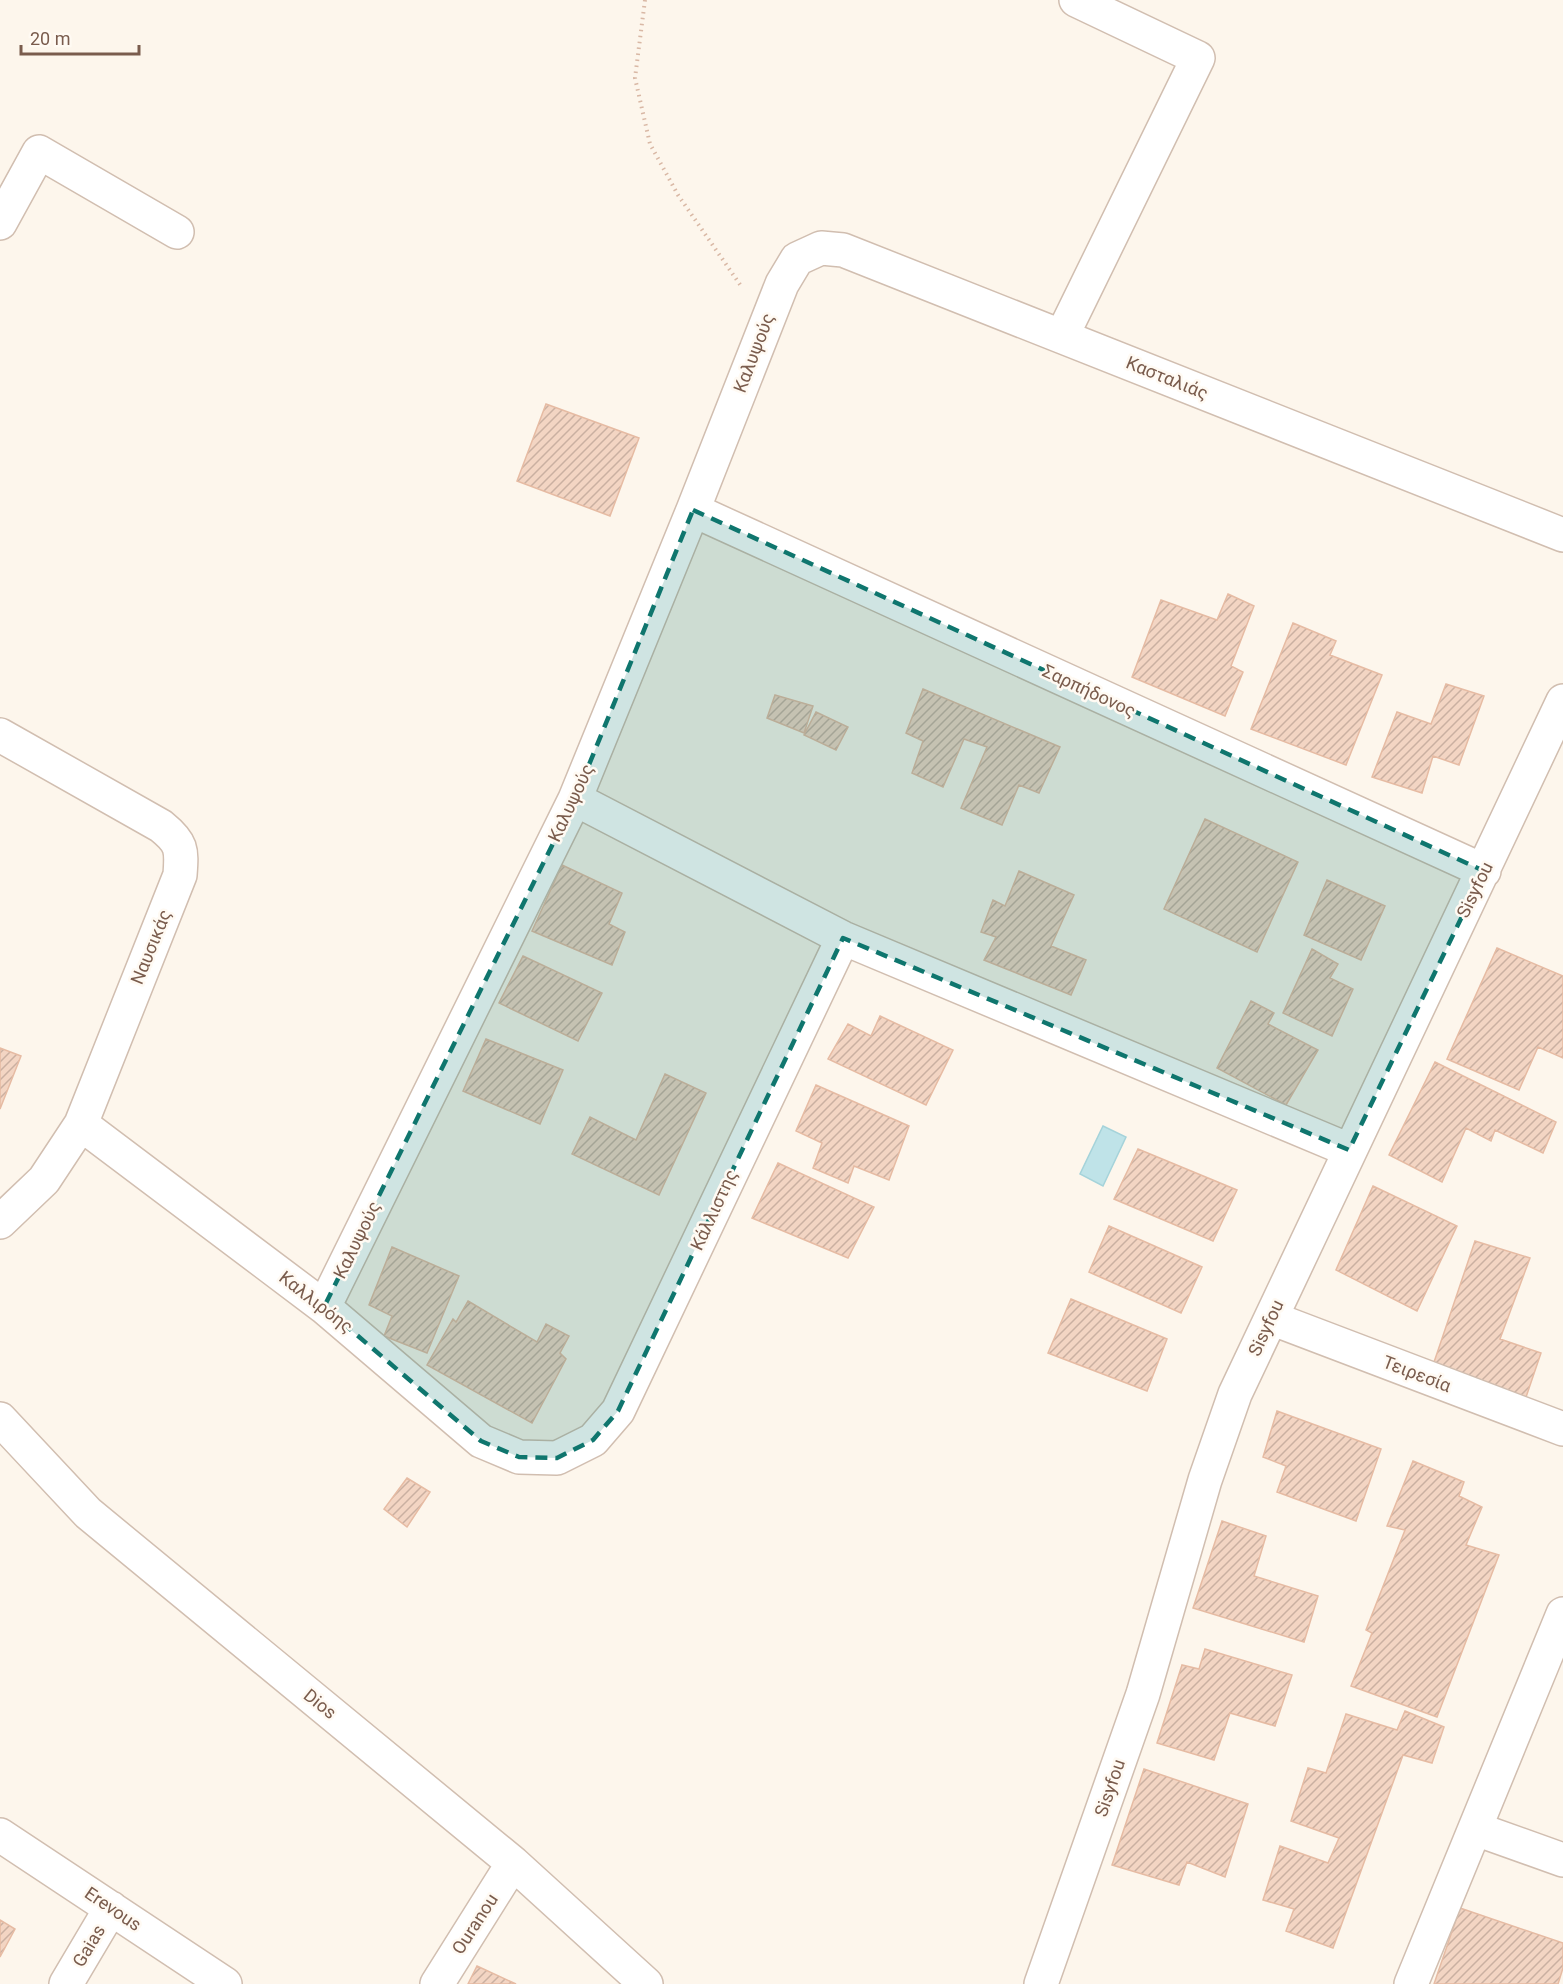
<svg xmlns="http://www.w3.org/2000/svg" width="1563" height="1984" font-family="Roboto,sans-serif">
  <defs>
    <pattern id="building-hatch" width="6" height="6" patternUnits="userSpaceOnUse" patternTransform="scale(1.5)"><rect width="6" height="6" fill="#f3d5c3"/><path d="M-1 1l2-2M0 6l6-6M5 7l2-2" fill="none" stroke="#cab0a1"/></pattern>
  </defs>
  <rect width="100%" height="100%" fill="#fdf6ec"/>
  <path fill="#bfe3e8" stroke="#a5d3da" stroke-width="1.5" d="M 1103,1126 L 1126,1137 L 1103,1186 L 1080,1174 Z"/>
  <path fill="url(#building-hatch)" stroke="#e6bba3" stroke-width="1.5" d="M 546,404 L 639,438 L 610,516 L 517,481 Z
    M 1228,594 L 1254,606 L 1231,666 L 1243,672 L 1225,716 L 1132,677 L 1161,600 L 1217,620 Z
    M 1293,623 L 1336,641 L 1330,655 L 1382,675 L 1346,765 L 1251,729 Z
    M 1446,684 L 1484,696 L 1459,765 L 1433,756 L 1422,793 L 1372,777 L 1397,712 L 1431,724 Z
    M 923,689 L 1060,747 L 1039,793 L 1019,785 L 1002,825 L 961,808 L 987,747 L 964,739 L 943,787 L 912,773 L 923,741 L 906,733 Z
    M 775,695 L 813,706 L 804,733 L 767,718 Z
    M 816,712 L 848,727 L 836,750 L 804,735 Z
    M 1205,819 L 1298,862 L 1257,952 L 1164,909 Z
    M 562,865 L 622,893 L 609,924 L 625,932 L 612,965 L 532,931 Z
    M 1019,871 L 1074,895 L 1051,946 L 1086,960 L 1071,995 L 984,960 L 996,937 L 981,932 L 993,900 L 1005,906 Z
    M 1327,880 L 1385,906 L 1361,960 L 1304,935 Z
    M 1497,948 L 1563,976 L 1563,1058 L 1538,1047 L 1519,1090 L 1447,1059 Z
    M 1312,949 L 1338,964 L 1330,978 L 1353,989 L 1332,1036 L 1283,1013 Z
    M 523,956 L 602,993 L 578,1041 L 499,1003 Z
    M 1251,1001 L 1274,1013 L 1268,1024 L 1318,1050 L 1286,1105 L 1217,1068 Z
    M 880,1016 L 953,1050 L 926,1105 L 828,1059 L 848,1024 L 871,1036 Z
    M 486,1039 L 563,1070 L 540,1124 L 463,1091 Z
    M 0,1048 L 21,1056 L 0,1109 Z
    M 1435,1062 L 1556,1122 L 1543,1153 L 1495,1130 L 1491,1141 L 1466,1128 L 1442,1182 L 1389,1155 Z
    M 665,1074 L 706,1093 L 659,1195 L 572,1154 L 590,1117 L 636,1140 Z
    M 816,1085 L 909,1126 L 889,1180 L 854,1166 L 848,1183 L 813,1168 L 822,1143 L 796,1131 Z
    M 1138,1149 L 1237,1190 L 1213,1241 L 1114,1199 Z
    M 778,1163 L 874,1207 L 848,1258 L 752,1218 Z
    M 1373,1186 L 1457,1226 L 1417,1311 L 1336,1270 Z
    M 1109,1226 L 1202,1267 L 1181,1313 L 1089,1272 Z
    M 1475,1241 L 1530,1258 L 1500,1339 L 1541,1353 L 1524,1403 L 1431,1371 Z
    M 392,1247 L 459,1276 L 427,1353 L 384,1336 L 392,1316 L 369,1305 Z
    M 1071,1299 L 1167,1339 L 1147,1391 L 1048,1353 Z
    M 468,1301 L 537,1342 L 546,1324 L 569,1336 L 560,1353 L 566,1359 L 532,1423 L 427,1365 L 453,1319 L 456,1322 Z
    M 1277,1411 L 1381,1449 L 1356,1521 L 1277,1492 L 1286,1466 L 1263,1457 Z
    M 1413,1461 L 1464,1482 L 1459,1496 L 1482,1507 L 1466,1545 L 1499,1555 L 1437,1717 L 1351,1686 L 1372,1633 L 1366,1630 L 1405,1530 L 1387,1526 Z
    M 407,1478 L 430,1492 L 407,1527 L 384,1509 Z
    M 1222,1521 L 1266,1536 L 1254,1576 L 1318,1596 L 1304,1642 L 1193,1608 Z
    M 1205,1649 L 1292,1675 L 1275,1726 L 1230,1713 L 1214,1760 L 1157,1743 L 1182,1665 L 1199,1669 Z
    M 1405,1711 L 1444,1727 L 1432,1763 L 1403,1755 L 1333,1948 L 1286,1931 L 1294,1909 L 1263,1900 L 1280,1846 L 1328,1863 L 1339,1838 L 1291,1821 L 1308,1768 L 1326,1773 L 1346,1714 L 1397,1730 Z
    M 1144,1769 L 1248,1804 L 1225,1877 L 1187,1862 L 1179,1885 L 1112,1865 Z
    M 1460,1908 L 1563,1943 L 1563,1968 L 1558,1984 L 1434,1984 Z
    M 0,1920 L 15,1929 L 0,1957 Z
    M 477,1966 L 516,1984 L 468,1984 Z"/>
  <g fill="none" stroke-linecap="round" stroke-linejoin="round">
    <defs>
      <path id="minor" d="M 0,223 L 39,152 L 177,232
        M 1062,336 L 1198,58 L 1076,0
        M 693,510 L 1484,871
        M 0,735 L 161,826 C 182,843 182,849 180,875 L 81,1124 L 44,1180 L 0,1222
        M 575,799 L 843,938 L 1349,1150
        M 81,1124 L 324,1307 L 481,1441 L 519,1457 L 557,1458 L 593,1440 L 618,1411 L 843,938
        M 324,1307 L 575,799 L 693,510 L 782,284 L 797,259 L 821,248 L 843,250 L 1563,535
        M 1271,1318 L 1563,1429
        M 0,1419 L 88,1513 L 513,1863 L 646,1984
        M 1476,1829 L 1563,1860
        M 0,1835 L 225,1984
        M 66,1984 L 111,1908
        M 437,1984 L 513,1863
        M 1041,1984 L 1143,1694 L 1205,1480 L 1235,1394 L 1563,701
        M 1411,1984 L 1563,1614"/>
    </defs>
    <use href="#minor" stroke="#d1beb0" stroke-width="36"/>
    <path stroke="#d9b8a5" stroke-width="4" stroke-dasharray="1.5 4.5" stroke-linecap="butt" d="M 645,0 L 635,78 L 650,144 L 678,195 L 741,286"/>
    <use href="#minor" stroke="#fff" stroke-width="33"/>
  </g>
  <path fill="#0f766e" fill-opacity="0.2" stroke="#0f766e" stroke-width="4.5" stroke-dasharray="12 8" stroke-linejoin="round" d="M 693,510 L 1484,871 L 1349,1150 L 843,938 L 618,1411 L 593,1440 L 557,1458 L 519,1457 L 481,1441 L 324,1307 L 575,799 Z"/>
  <g text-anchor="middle" stroke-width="5" stroke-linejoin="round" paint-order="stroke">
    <g font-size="18" fill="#7a5c4d" stroke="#fffaf3">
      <text transform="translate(754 353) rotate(-69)" y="6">Καλυψούς</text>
      <text transform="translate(1167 378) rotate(22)" y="6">Κασταλιάς</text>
      <text transform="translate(1089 691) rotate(25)" y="6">Σαρπήδονος</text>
      <text transform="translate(571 803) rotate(-65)" y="6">Καλυψούς</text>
      <text transform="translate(1475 890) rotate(-64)" y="6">Sisyfou</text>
      <text transform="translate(151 947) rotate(-68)" y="6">Ναυσικάς</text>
      <text transform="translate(714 1210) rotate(-65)" y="6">Κάλλιστης</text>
      <text transform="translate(357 1240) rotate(-64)" y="6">Καλυψούς</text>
      <text transform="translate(316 1302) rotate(38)" y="6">Καλλιρόης</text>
      <text transform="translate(1266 1328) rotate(-65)" y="6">Sisyfou</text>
      <text transform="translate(1417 1374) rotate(21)" y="6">Τειρεσία</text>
      <text transform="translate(320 1704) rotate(39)" y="6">Dios</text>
      <text transform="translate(1110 1788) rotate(-71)" y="6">Sisyfou</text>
      <text transform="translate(113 1909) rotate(34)" y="6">Erevous</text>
      <text transform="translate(475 1924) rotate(-57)" y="6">Ouranou</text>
      <text transform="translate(89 1946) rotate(-59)" y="6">Gaias</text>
    </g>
  </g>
  <path d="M21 45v9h118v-9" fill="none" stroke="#7a5c4d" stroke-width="3"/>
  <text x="30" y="45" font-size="18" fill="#7a5c4d" stroke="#fffaf3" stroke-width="4.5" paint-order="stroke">20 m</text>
</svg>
